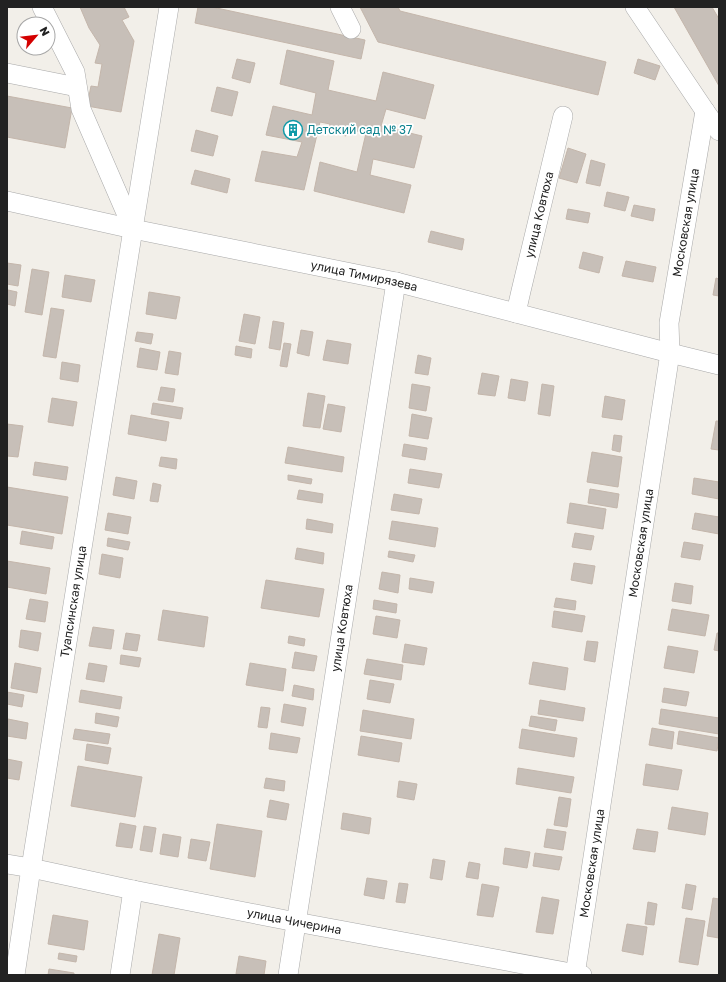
<svg xmlns="http://www.w3.org/2000/svg" width="726" height="982" font-family="'Golos Text',sans-serif">
  <rect width="100%" height="100%" fill="#f2efe9"/>
  <path fill="#c7bfb8" stroke="#c4b6ab" d="M 80,7 L 124,7 L 129,17 L 122,20 L 134,41 L 121,112 L 87,106 L 91,86 L 98,87 L 102,64 L 95,63 L 100,45 L 89,28 Z
    M 198,7 L 212,7 L 365,40 L 361,59 L 195,23 Z
    M 360,7 L 398,7 L 400,11 L 606,62 L 598,95 L 378,42 Z
    M 674,7 L 712,7 L 719,19 L 719,86 Z
    M 287,50 L 334,61 L 328,90 L 376,101 L 383,72 L 434,85 L 425,119 L 386,109 L 381,126 L 422,136 L 414,168 L 373,159 L 370,175 L 411,185 L 404,213 L 314,191 L 320,162 L 357,172 L 366,133 L 348,129 L 346,136 L 328,131 L 330,124 L 320,122 L 304,190 L 255,181 L 262,151 L 297,157 L 302,142 L 266,135 L 273,106 L 312,115 L 316,93 L 280,84 Z
    M 237,59 L 255,63 L 250,83 L 232,78 Z
    M 638,59 L 660,66 L 655,80 L 634,73 Z
    M 217,87 L 238,92 L 232,116 L 211,111 Z
    M 7,96 L 72,108 L 65,148 L 7,137 Z
    M 196,130 L 218,136 L 213,156 L 191,151 Z
    M 568,148 L 586,154 L 577,183 L 559,178 Z
    M 591,160 L 605,164 L 600,186 L 586,183 Z
    M 195,170 L 230,179 L 227,193 L 191,184 Z
    M 607,192 L 629,197 L 625,211 L 604,206 Z
    M 634,205 L 655,209 L 653,221 L 631,216 Z
    M 568,209 L 590,213 L 588,223 L 566,219 Z
    M 431,231 L 464,239 L 462,250 L 428,242 Z
    M 583,252 L 603,257 L 599,273 L 579,268 Z
    M 626,261 L 656,267 L 653,282 L 622,276 Z
    M 7,263 L 21,265 L 18,286 L 7,284 Z
    M 32,269 L 49,272 L 42,315 L 25,312 Z
    M 65,275 L 95,280 L 91,302 L 62,297 Z
    M 716,278 L 719,279 L 719,296 L 713,295 Z
    M 8,290 L 17,292 L 15,306 L 7,304 Z
    M 149,292 L 180,297 L 176,319 L 146,314 Z
    M 51,308 L 64,310 L 56,358 L 43,356 Z
    M 244,314 L 260,317 L 255,344 L 239,341 Z
    M 273,321 L 284,323 L 280,350 L 269,348 Z
    M 301,330 L 313,332 L 309,356 L 297,353 Z
    M 137,332 L 153,334 L 151,344 L 135,341 Z
    M 327,340 L 351,344 L 348,364 L 323,360 Z
    M 284,343 L 291,344 L 287,367 L 280,366 Z
    M 236,346 L 252,349 L 251,358 L 235,355 Z
    M 140,348 L 160,352 L 157,370 L 137,367 Z
    M 169,351 L 181,353 L 178,375 L 165,373 Z
    M 418,355 L 431,358 L 428,375 L 415,373 Z
    M 62,362 L 80,365 L 78,382 L 60,379 Z
    M 482,373 L 499,376 L 495,396 L 478,394 Z
    M 511,379 L 528,382 L 525,401 L 508,398 Z
    M 412,384 L 430,387 L 426,411 L 409,408 Z
    M 542,384 L 554,386 L 550,416 L 538,414 Z
    M 161,387 L 175,389 L 173,402 L 158,400 Z
    M 308,393 L 325,396 L 320,428 L 303,426 Z
    M 605,396 L 625,400 L 622,420 L 602,417 Z
    M 52,398 L 77,402 L 73,426 L 48,422 Z
    M 153,403 L 183,408 L 181,419 L 151,414 Z
    M 328,404 L 345,407 L 341,432 L 323,429 Z
    M 412,414 L 432,418 L 428,439 L 409,436 Z
    M 131,415 L 169,422 L 166,441 L 128,434 Z
    M 716,421 L 719,421 L 719,450 L 711,449 Z
    M 7,424 L 23,426 L 18,457 L 7,456 Z
    M 614,435 L 622,436 L 620,452 L 612,450 Z
    M 404,444 L 427,448 L 425,460 L 402,456 Z
    M 288,447 L 344,457 L 342,472 L 285,463 Z
    M 592,452 L 622,457 L 618,487 L 587,482 Z
    M 161,457 L 177,459 L 176,469 L 159,466 Z
    M 35,462 L 68,467 L 66,480 L 33,475 Z
    M 410,469 L 442,474 L 439,488 L 408,483 Z
    M 288,475 L 312,479 L 311,484 L 288,480 Z
    M 116,477 L 137,481 L 134,499 L 113,495 Z
    M 694,478 L 719,482 L 719,499 L 692,494 Z
    M 153,483 L 161,485 L 158,502 L 150,501 Z
    M 7,487 L 68,497 L 62,534 L 7,525 Z
    M 590,489 L 619,494 L 617,508 L 588,503 Z
    M 299,490 L 323,494 L 322,503 L 297,499 Z
    M 394,494 L 422,499 L 419,514 L 391,510 Z
    M 570,503 L 606,509 L 603,529 L 567,523 Z
    M 108,513 L 131,517 L 128,534 L 105,530 Z
    M 695,513 L 719,517 L 719,534 L 692,529 Z
    M 307,519 L 333,524 L 332,533 L 306,529 Z
    M 392,521 L 438,528 L 435,547 L 389,539 Z
    M 22,531 L 54,537 L 52,549 L 20,544 Z
    M 575,533 L 594,536 L 591,550 L 572,547 Z
    M 108,538 L 130,542 L 128,550 L 107,546 Z
    M 684,542 L 703,545 L 700,560 L 681,557 Z
    M 297,548 L 324,553 L 323,564 L 295,559 Z
    M 389,551 L 415,555 L 413,562 L 388,557 Z
    M 102,554 L 123,558 L 120,578 L 99,574 Z
    M 7,561 L 50,568 L 46,594 L 7,587 Z
    M 574,563 L 595,566 L 592,584 L 571,580 Z
    M 382,572 L 400,575 L 398,593 L 379,589 Z
    M 410,578 L 434,582 L 432,593 L 409,589 Z
    M 266,580 L 324,589 L 319,617 L 261,608 Z
    M 675,583 L 693,586 L 691,604 L 672,601 Z
    M 556,598 L 576,601 L 575,610 L 554,607 Z
    M 30,599 L 48,602 L 45,622 L 26,619 Z
    M 374,600 L 397,604 L 396,613 L 373,609 Z
    M 672,609 L 709,615 L 705,636 L 668,630 Z
    M 163,610 L 208,617 L 204,647 L 158,640 Z
    M 554,611 L 585,616 L 582,632 L 552,627 Z
    M 376,616 L 400,620 L 397,638 L 373,634 Z
    M 93,627 L 114,630 L 111,649 L 89,646 Z
    M 21,630 L 41,633 L 38,651 L 19,647 Z
    M 126,633 L 140,635 L 137,651 L 123,649 Z
    M 717,633 L 719,633 L 719,651 L 714,650 Z
    M 289,636 L 305,639 L 304,646 L 288,643 Z
    M 587,641 L 598,642 L 595,662 L 584,660 Z
    M 405,644 L 427,648 L 424,665 L 402,662 Z
    M 668,646 L 698,651 L 694,673 L 664,668 Z
    M 295,652 L 317,656 L 314,671 L 292,668 Z
    M 121,655 L 141,658 L 139,667 L 120,664 Z
    M 367,659 L 403,665 L 401,680 L 364,674 Z
    M 533,662 L 568,668 L 565,690 L 529,684 Z
    M 15,663 L 41,668 L 37,693 L 11,688 Z
    M 89,663 L 107,666 L 104,682 L 86,679 Z
    M 250,663 L 286,669 L 283,691 L 246,685 Z
    M 370,680 L 394,684 L 390,703 L 367,699 Z
    M 294,685 L 314,689 L 313,700 L 292,696 Z
    M 664,688 L 689,692 L 686,706 L 662,702 Z
    M 81,690 L 122,697 L 120,709 L 79,702 Z
    M 7,692 L 24,695 L 22,707 L 7,704 Z
    M 540,700 L 585,708 L 583,721 L 538,714 Z
    M 284,704 L 306,708 L 303,726 L 281,722 Z
    M 261,707 L 270,708 L 267,728 L 258,727 Z
    M 661,709 L 719,718 L 719,734 L 659,724 Z
    M 363,710 L 414,719 L 411,739 L 360,731 Z
    M 96,713 L 119,717 L 117,727 L 95,723 Z
    M 531,716 L 557,720 L 555,731 L 529,726 Z
    M 8,719 L 28,723 L 26,739 L 7,736 Z
    M 652,728 L 674,732 L 672,749 L 649,745 Z
    M 75,729 L 110,734 L 108,744 L 73,739 Z
    M 522,729 L 577,738 L 574,757 L 519,748 Z
    M 679,731 L 719,738 L 717,751 L 677,744 Z
    M 271,733 L 300,738 L 297,753 L 269,749 Z
    M 361,736 L 402,743 L 399,762 L 358,755 Z
    M 87,744 L 111,748 L 108,764 L 85,760 Z
    M 7,759 L 22,762 L 19,780 L 7,778 Z
    M 646,764 L 682,770 L 678,790 L 643,785 Z
    M 78,766 L 142,777 L 135,817 L 71,806 Z
    M 518,768 L 574,777 L 571,793 L 516,784 Z
    M 266,778 L 285,781 L 284,791 L 264,788 Z
    M 399,781 L 417,784 L 414,800 L 397,797 Z
    M 559,797 L 571,799 L 567,827 L 554,825 Z
    M 270,800 L 289,804 L 286,820 L 267,817 Z
    M 672,807 L 708,813 L 705,835 L 668,829 Z
    M 343,813 L 371,818 L 369,834 L 341,829 Z
    M 120,823 L 136,826 L 132,848 L 116,846 Z
    M 217,824 L 262,831 L 255,877 L 210,869 Z
    M 144,826 L 156,828 L 152,852 L 140,850 Z
    M 547,829 L 566,832 L 563,850 L 544,847 Z
    M 637,829 L 658,832 L 655,852 L 633,849 Z
    M 163,834 L 181,837 L 178,857 L 160,854 Z
    M 191,839 L 210,842 L 206,861 L 188,858 Z
    M 505,848 L 530,852 L 527,868 L 503,864 Z
    M 535,853 L 562,857 L 559,870 L 533,866 Z
    M 433,859 L 445,861 L 442,880 L 430,878 Z
    M 469,862 L 480,864 L 478,879 L 466,877 Z
    M 367,878 L 387,881 L 384,899 L 364,895 Z
    M 399,883 L 408,884 L 405,903 L 396,902 Z
    M 482,884 L 499,887 L 493,917 L 477,915 Z
    M 686,884 L 696,886 L 692,910 L 682,908 Z
    M 542,897 L 559,900 L 553,934 L 536,932 Z
    M 713,898 L 719,899 L 719,938 L 707,936 Z
    M 648,902 L 657,904 L 654,925 L 645,924 Z
    M 53,915 L 88,921 L 84,950 L 48,944 Z
    M 686,918 L 705,921 L 698,965 L 679,962 Z
    M 627,924 L 647,927 L 643,955 L 622,951 Z
    M 159,934 L 180,938 L 174,975 L 152,975 Z
    M 59,953 L 77,956 L 76,962 L 58,959 Z
    M 239,956 L 266,961 L 264,975 L 236,974 Z
    M 49,969 L 74,973 L 74,975 L 48,975 Z"/>
  <g fill="none" stroke-linecap="round" stroke-linejoin="round">
    <defs>
      <g id="minor">
        <path d="M 42,7 L 75,72 L 81,109 L 133,229"/>
        <path d="M 340,7 L 351,29"/>
        <path d="M 635,7 L 705,111 L 719,131"/>
        <path d="M 7,73 L 77,87"/>
        <path id="s1" d="M 7,201 L 133,229 L 396,282 L 670,353 L 719,365"/>
        <path id="s2" d="M 516,313 L 521,291 L 563,116"/>
        <path id="s3" d="M 7,864 L 31,868 L 133,890 L 296,922 L 582,975"/>
        <path id="s4" d="M 15,975 L 31,868 L 133,229 L 169,7"/>
        <path d="M 120,975 L 133,890"/>
        <path id="s5" d="M 288,975 L 396,282"/>
        <path id="s6" d="M 575,975 L 670,353 L 669,323 L 705,111"/>
      </g>
    </defs>
    <use href="#minor" stroke="#a9a9a9" stroke-width="20"/>
    <use href="#minor" stroke="#fff" stroke-width="19"/>
  </g>
  <defs>
    <symbol id="building-ring" viewBox="-11 -11 22 22"><circle r="9.5" fill="#fff" stroke="#0f9aa8" stroke-width="1.5"/><path d="M-4-6H4V6H1V3H-1V6H-4ZM-2.5-4.3h1.7v1.8h-1.7ZM.8-4.3h1.7v1.8H.8ZM-2.5-1h1.7V.8h-1.7ZM.8-1h1.7V.8H.8Z" fill="#0f9aa8"/></symbol>
  </defs>
  <g fill-rule="evenodd">
    <use href="#building-ring" x="282" y="119" width="22" height="22"/>
  </g>
  <g text-anchor="middle" stroke-width="3.5" stroke-linejoin="round" paint-order="stroke">
    <g font-size="12" fill="#0d838f" stroke="#fff" text-anchor="start">
      <text x="307" y="134">Детский сад № 37</text>
    </g>
    <g font-size="12" fill="#222" stroke="#fff">
      <text dy="4" stroke="none"><textPath href="#s2" startOffset="101">улица Ковтюха</textPath></text>
      <text dy="4" stroke="none"><textPath href="#s6" startOffset="761">Московская улица</textPath></text>
      <text dy="4" stroke="none"><textPath href="#s1" startOffset="365">улица Тимирязева</textPath></text>
      <text dy="4" stroke="none"><textPath href="#s6" startOffset="437">Московская улица</textPath></text>
      <text dy="4" stroke="none"><textPath href="#s4" startOffset="378">Туапсинская улица</textPath></text>
      <text dy="4" stroke="none"><textPath href="#s5" startOffset="351">улица Ковтюха</textPath></text>
      <text dy="4" stroke="none"><textPath href="#s6" startOffset="113">Московская улица</textPath></text>
      <text dy="4" stroke="none"><textPath href="#s3" startOffset="293">улица Чичерина</textPath></text>
    </g>
  </g>
  <rect width="726" height="982" fill="none" stroke="#222222" stroke-width="16"/>
  <g transform="translate(36 36) rotate(62)"><circle r="19" fill="#ffffff" stroke="#a7a7a7"/>
  <path d="M0-3L7 15L0 10L-7 15Z" fill="#d40000"/>
  <text y="-6" font-size="11" font-weight="bold" text-anchor="middle" fill="#222222">N</text>
  </g>
</svg>
